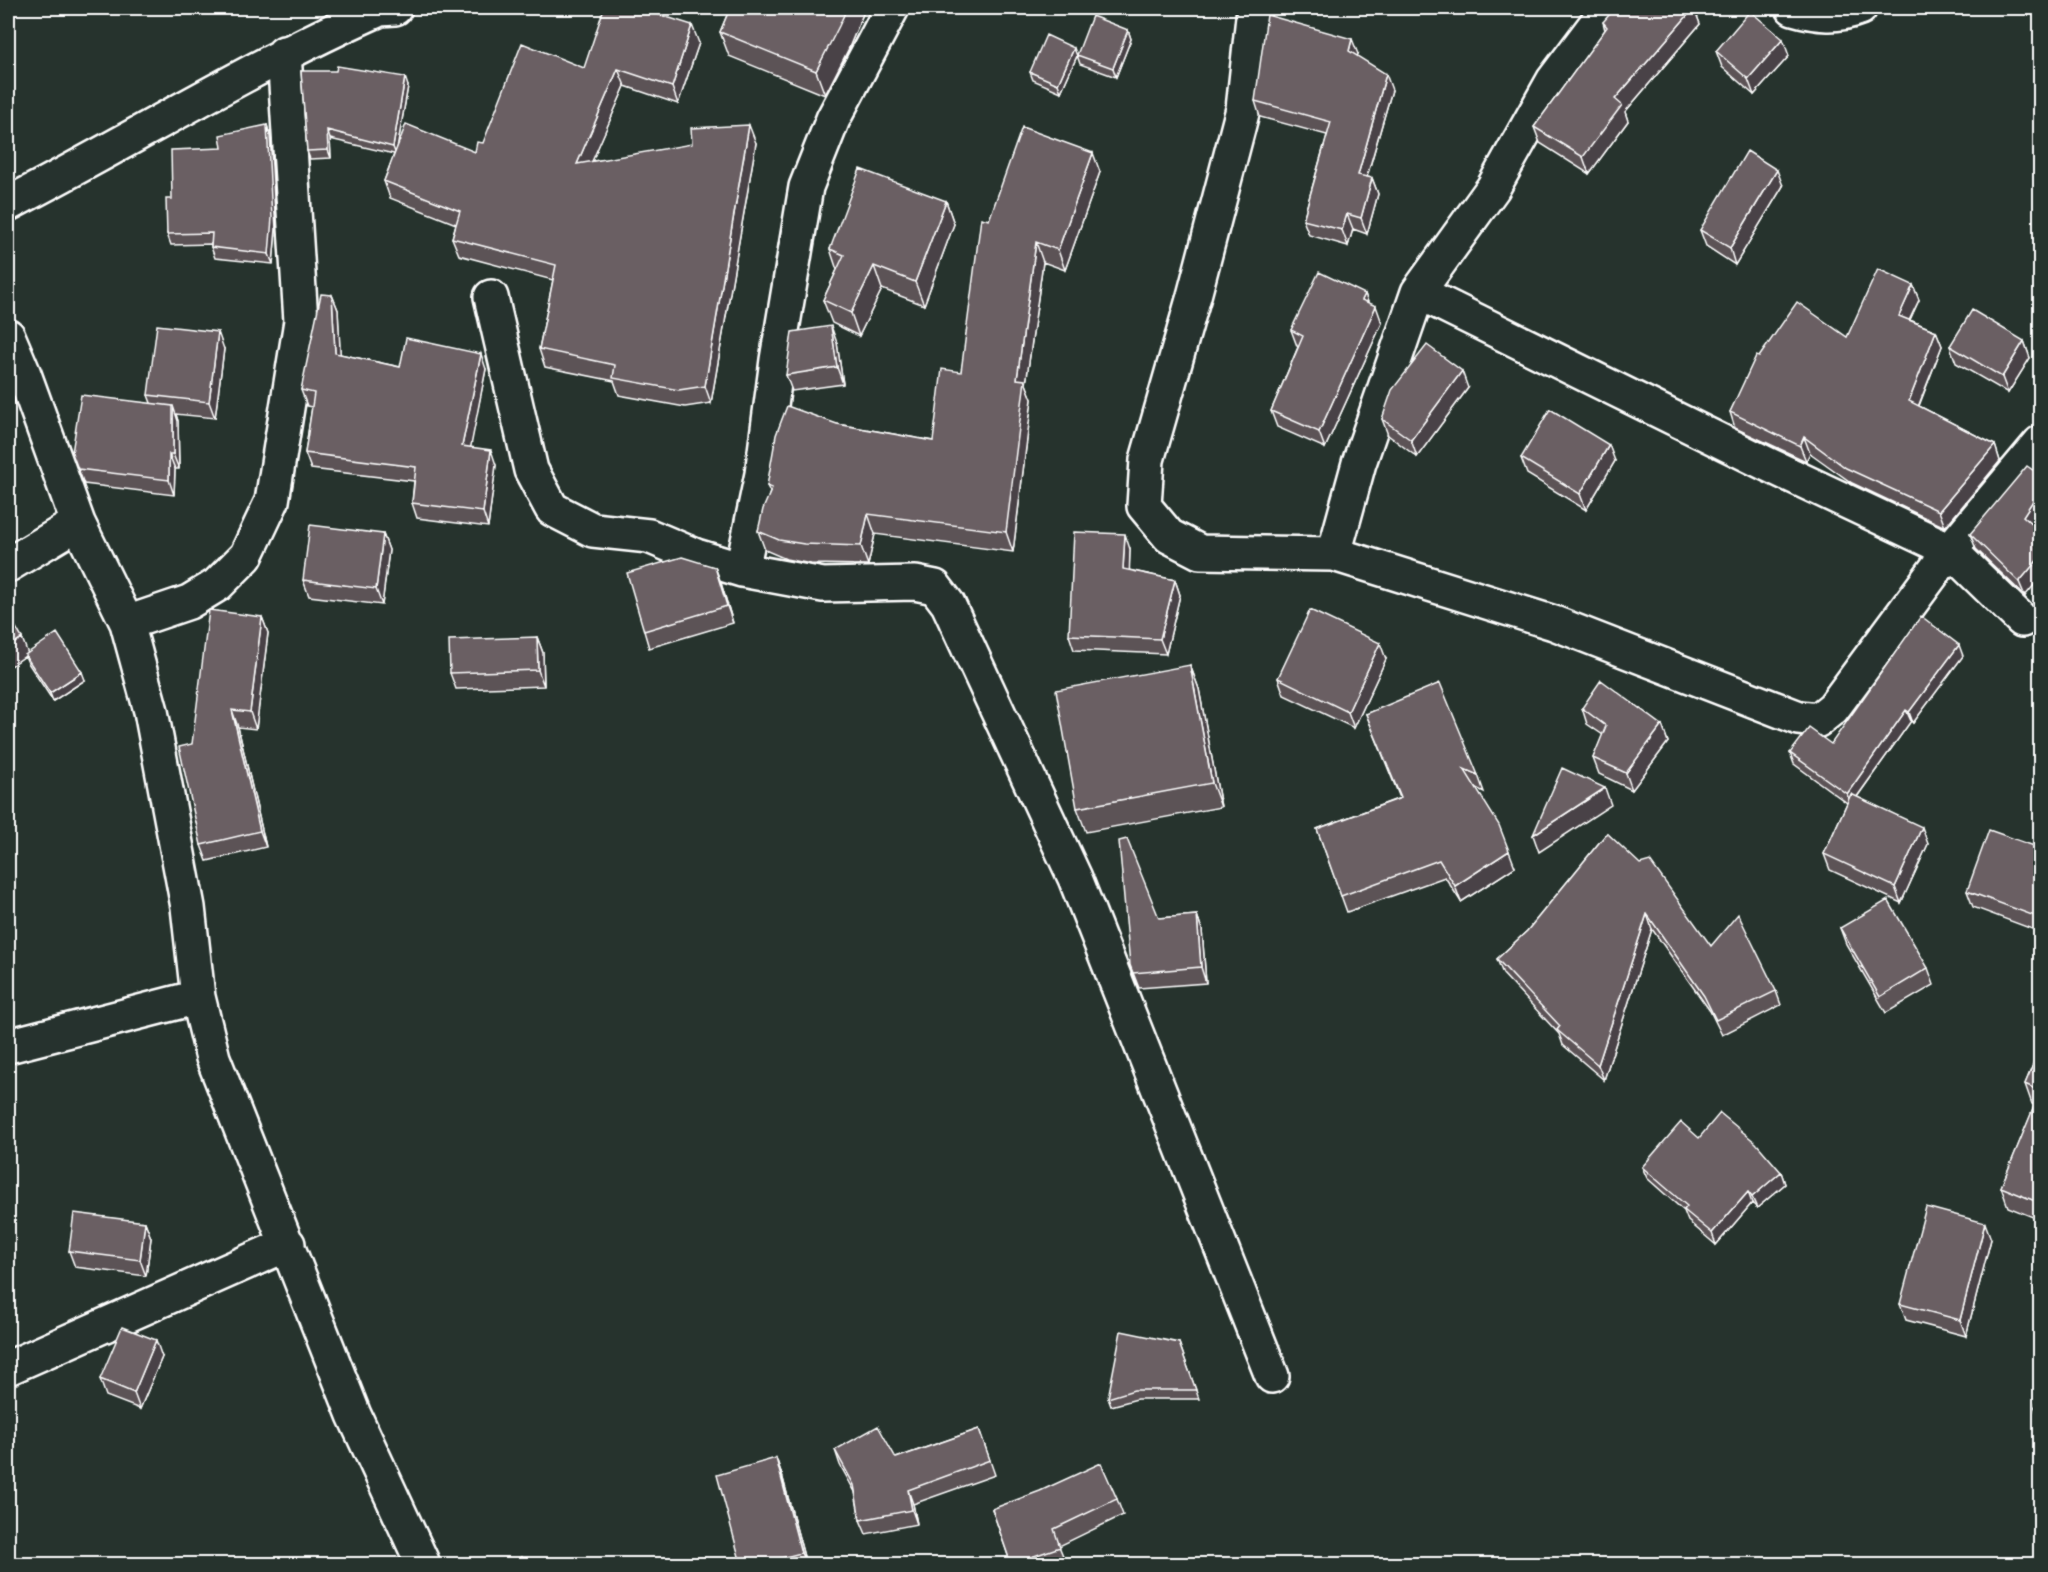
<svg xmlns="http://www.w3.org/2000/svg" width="2048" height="1572" font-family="'Balsamiq Sans',sans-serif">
  <rect width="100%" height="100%" fill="#26332d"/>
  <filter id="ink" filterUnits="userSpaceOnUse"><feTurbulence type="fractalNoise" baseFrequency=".0167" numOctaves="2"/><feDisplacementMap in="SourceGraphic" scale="12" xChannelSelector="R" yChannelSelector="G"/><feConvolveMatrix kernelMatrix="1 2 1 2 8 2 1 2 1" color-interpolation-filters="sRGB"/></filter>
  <g filter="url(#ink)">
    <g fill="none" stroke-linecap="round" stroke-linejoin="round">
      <defs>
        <path id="minor" d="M 1254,8 L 1243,109 L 1194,296 L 1147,460 L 1144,506 L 1169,536 L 1200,552 L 1334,554 L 1554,623 L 1799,718 L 1818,720 L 1833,708 L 1950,550 L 2040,443
          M 1793,8 C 1817,15 1837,17 1860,8
          M 8,204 C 132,140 251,66 380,9 L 395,8
          M 1418,292 L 1767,464 L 1950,550 L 2022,620
          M 491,297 L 531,470 L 552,509 L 593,530 L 649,536 L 696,556 L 742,570 L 823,585 L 915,583 L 935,587 L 948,604 L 1075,878 L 1272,1376
          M 8,336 L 24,374 L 78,523 L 127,623 L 151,711 L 188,907 L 198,997 L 213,1058 L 354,1415 L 423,1564
          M 1334,554 L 1359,463 L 1418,292 L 1493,188 L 1553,81 L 1608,8
          M 8,565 L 78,523
          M 742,570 L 762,474 L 777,360 L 806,187 L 833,119 L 892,8
          M 127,623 L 189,602 L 217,585 L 246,556 L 272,501 L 301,321 L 284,53
          M 8,1046 L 198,997
          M 8,1368 L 288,1244"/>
      </defs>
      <use href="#minor" stroke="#fff" stroke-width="38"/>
      <use href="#minor" stroke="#26332d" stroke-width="33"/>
    </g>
    <path fill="#5b5256" stroke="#fff" stroke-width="1.5" d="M 730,8 L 865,8 L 865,9 L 848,50 L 825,95 L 729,56 L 720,32 Z
      M 1694,8 L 1700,24 L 1625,112 L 1628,121 L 1589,174 L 1540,143 L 1534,127 L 1605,30 L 1603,22 Z
      M 1128,30 L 1131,39 L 1116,77 L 1080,64 L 1077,55 Z
      M 699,43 L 678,104 L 625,86 L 592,161 L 756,143 L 711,403 L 685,407 L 619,395 L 614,381 L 545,367 L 539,349 L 553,280 L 459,255 L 452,238 L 456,224 L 390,198 L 384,181 L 394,154 L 330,139 L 331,158 L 310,159 L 307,151 L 301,71 L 408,86 L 398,143 L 475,152 L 483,143 L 584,68 Z
      M 1716,51 L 1789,56 L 1754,95 L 1722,67 Z
      M 1358,54 L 1357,56 L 1392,90 L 1367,177 L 1372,178 L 1378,194 L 1367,234 L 1353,229 L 1348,246 L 1309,235 L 1303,220 L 1327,135 L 1260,117 L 1255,101 Z
      M 1077,56 L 1061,92 L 1033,80 L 1030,72 Z
      M 267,125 L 270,136 L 276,229 L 273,264 L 215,258 L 211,247 L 211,244 L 171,245 L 167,234 L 172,199 L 222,148 Z
      M 1100,172 L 1065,270 L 1043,262 L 1026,384 L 1032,399 L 1013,552 L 875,534 L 868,565 L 811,564 L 786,559 L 765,550 L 758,531 L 770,492 L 767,486 L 837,424 L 933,441 L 961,372 L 989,220 Z
      M 1783,186 L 1735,265 L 1706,246 L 1700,230 Z
      M 946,201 L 954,224 L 924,305 L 882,289 L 859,336 L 832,323 L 823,300 L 837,270 L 830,249 Z
      M 1913,285 L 1919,300 L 1910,320 L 1936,331 L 1942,346 L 1919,406 L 1995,445 L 2000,461 L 1945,527 L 1852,483 L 1810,453 L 1806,461 L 1735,428 L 1730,412 L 1759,357 L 1847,337 Z
      M 1365,294 L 1368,303 L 1382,323 L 1325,448 L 1277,427 L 1271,411 L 1298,347 L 1297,346 L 1291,330 Z
      M 332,295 L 338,310 L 340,354 L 400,367 L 486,369 L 470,447 L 496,465 L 488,527 L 417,518 L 412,503 L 414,481 L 311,469 L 305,453 L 312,407 L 307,406 L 301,390 Z
      M 2024,341 L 2030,358 L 2008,393 L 1956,363 L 1950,346 Z
      M 837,343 L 843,384 L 792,391 L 786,375 Z
      M 224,349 L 215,418 L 176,414 L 178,421 L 179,469 L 175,469 L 174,495 L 84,484 L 72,453 L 151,403 L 148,395 Z
      M 1468,388 L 1417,457 L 1388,435 L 1382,419 Z
      M 1521,458 L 1615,461 L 1586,510 L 1527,474 Z
      M 2040,513 L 2033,524 L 2025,596 L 1976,549 L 1970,534 Z
      M 383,534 L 389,550 L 382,605 L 309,596 L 303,580 Z
      M 1130,549 L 1129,570 L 1175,580 L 1180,595 L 1166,654 L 1074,650 L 1069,635 Z
      M 715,567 L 721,583 L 733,623 L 649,648 L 644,631 Z
      M 262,617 L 268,633 L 256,729 L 238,727 L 266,847 L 207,861 L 201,845 L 192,744 Z
      M 537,637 L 543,653 L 544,686 L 456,689 L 450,673 Z
      M 28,653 L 85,680 L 53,701 L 28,663 L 25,656 L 8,668 Z
      M 1963,656 L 1913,723 L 1911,721 L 1857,797 L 1928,844 L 1901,903 L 1830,870 L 1824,854 L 1847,803 L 1794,764 L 1790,753 L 1831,744 Z
      M 1386,659 L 1354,728 L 1284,695 L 1278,678 Z
      M 1190,665 L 1199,689 L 1221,807 L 1086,832 L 1077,808 Z
      M 1582,708 L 1662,725 L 1668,742 L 1632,790 L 1599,774 L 1593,758 L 1603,735 L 1587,724 Z
      M 1366,714 L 1478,775 L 1484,792 L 1476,788 L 1515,867 L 1461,902 L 1445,877 L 1347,912 L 1317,829 L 1400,798 Z
      M 1607,833 L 1711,946 L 1776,991 L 1781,1005 L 1722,1035 L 1710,1011 L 1652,929 L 1604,1080 L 1563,1045 L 1559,1034 L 1503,974 L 1497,959 L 1527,931 Z
      M 2040,848 L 2040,932 L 1973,907 L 1967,891 Z
      M 1197,915 L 1202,930 L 1206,983 L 1139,988 L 1130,965 L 1159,918 Z
      M 1840,928 L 1928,968 L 1934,985 L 1886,1013 L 1846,944 Z
      M 2040,1048 L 2040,1220 L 2008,1207 L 2001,1187 L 2035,1105 L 2032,1104 L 2025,1084 Z
      M 1699,1138 L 1781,1172 L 1785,1184 L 1757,1208 L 1752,1203 L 1716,1245 L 1688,1221 L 1684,1211 L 1647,1178 L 1642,1167 Z
      M 145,1222 L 151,1238 L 146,1276 L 75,1267 L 69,1251 Z
      M 1991,1239 L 1966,1336 L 1906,1320 L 1900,1304 Z
      M 1179,1343 L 1199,1399 L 1137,1399 L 1111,1406 L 1108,1398 Z
      M 162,1357 L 140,1409 L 106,1396 L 100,1379 Z
      M 2040,1394 L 2040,1423 L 2035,1407 Z
      M 979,1429 L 995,1475 L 913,1504 L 917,1524 L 866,1534 L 860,1520 L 855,1492 L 840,1465 L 835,1450 L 896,1458 Z
      M 776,1458 L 782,1475 L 806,1564 L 741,1564 Z
      M 1117,1499 L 1123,1515 L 1059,1546 L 1066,1563 L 1063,1564 L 1011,1564 L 992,1509 Z"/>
    <path fill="#4a4246" stroke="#fff" stroke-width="1.5" d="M 847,8 L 865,8 L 865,9 L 848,50 L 825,95 L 816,71 Z
      M 1694,8 L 1700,24 L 1625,112 L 1628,121 L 1589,174 L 1583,157 L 1615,99 Z
      M 692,25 L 699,43 L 678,104 L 672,87 Z
      M 1128,30 L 1131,39 L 1116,77 L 1113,68 Z
      M 1352,39 L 1358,54 L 1355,67 L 1349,51 Z
      M 1783,39 L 1789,56 L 1754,95 L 1748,79 Z
      M 1074,48 L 1077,56 L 1061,92 L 1058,84 Z
      M 618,69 L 625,86 L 583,182 L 577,164 Z
      M 1386,74 L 1392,90 L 1363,190 L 1358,175 Z
      M 405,77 L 408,86 L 396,155 L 393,147 Z
      M 267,125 L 270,136 L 276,229 L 273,264 L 269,254 Z
      M 749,125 L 756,143 L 711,403 L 705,386 Z
      M 327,130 L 330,139 L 331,158 L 328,150 Z
      M 1093,153 L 1100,172 L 1065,270 L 1058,250 Z
      M 1777,170 L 1783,186 L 1735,265 L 1730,248 Z
      M 1372,178 L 1378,194 L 1367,234 L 1361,218 Z
      M 946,201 L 954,224 L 924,305 L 915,282 Z
      M 1347,214 L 1353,229 L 1348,246 L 1342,230 Z
      M 1036,242 L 1043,262 L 1026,384 L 1032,399 L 1013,552 L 1006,532 L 1017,379 Z
      M 874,266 L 882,289 L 859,336 L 851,313 Z
      M 1913,285 L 1919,300 L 1904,331 L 1899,316 Z
      M 1365,294 L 1371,310 L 1362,300 Z
      M 332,295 L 338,310 L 341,368 L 335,353 Z
      M 1376,306 L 1382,323 L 1325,448 L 1319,432 Z
      M 831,326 L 837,343 L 843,384 L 837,367 Z
      M 1936,331 L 1942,346 L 1914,417 L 1909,401 Z
      M 218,332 L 224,349 L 215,418 L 209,402 Z
      M 2024,341 L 2030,358 L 2008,393 L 2002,377 Z
      M 481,354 L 486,369 L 468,461 L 462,446 Z
      M 1462,371 L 1468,388 L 1417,457 L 1411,440 Z
      M 173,406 L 178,421 L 179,469 L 173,454 Z
      M 1804,437 L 1810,453 L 1806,461 L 1800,446 Z
      M 1609,445 L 1615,461 L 1586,510 L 1580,494 Z
      M 1995,445 L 2000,461 L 1945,527 L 1939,511 Z
      M 491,450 L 496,465 L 488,527 L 483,512 Z
      M 169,454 L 175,469 L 174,495 L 169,480 Z
      M 2040,490 L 2040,513 L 2028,531 L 2023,516 Z
      M 868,514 L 875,534 L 868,565 L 861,546 Z
      M 383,534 L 389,550 L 382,605 L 376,589 Z
      M 1125,534 L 1130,549 L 1129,584 L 1123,569 Z
      M 2040,557 L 2040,578 L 2025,596 L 2019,582 Z
      M 715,567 L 721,583 L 733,623 L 727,606 Z
      M 1175,580 L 1180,595 L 1166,654 L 1160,639 Z
      M 262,617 L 268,633 L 256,729 L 250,712 Z
      M 537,637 L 543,653 L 544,686 L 538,670 Z
      M 22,638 L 28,654 L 8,668 L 8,647 Z
      M 1380,643 L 1386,659 L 1354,728 L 1348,712 Z
      M 1959,645 L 1963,656 L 1913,723 L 1909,712 Z
      M 1190,665 L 1199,689 L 1221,807 L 1212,783 Z
      M 82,672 L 85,680 L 53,701 L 50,693 Z
      M 232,710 L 238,727 L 266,847 L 260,831 Z
      M 1906,710 L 1911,721 L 1851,805 L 1847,794 Z
      M 1662,725 L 1668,742 L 1632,790 L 1626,773 Z
      M 1605,788 L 1611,805 L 1539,852 L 1533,835 Z
      M 1922,827 L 1928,844 L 1901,903 L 1895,887 Z
      M 1509,851 L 1515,867 L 1461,902 L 1455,886 Z
      M 1647,914 L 1652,929 L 1604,1080 L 1598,1065 Z
      M 1197,915 L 1202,930 L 1206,983 L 1201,967 Z
      M 1781,1172 L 1785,1184 L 1757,1208 L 1752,1197 Z
      M 2040,1188 L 2040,1216 L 2035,1201 Z
      M 1748,1192 L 1752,1203 L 1716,1245 L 1712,1233 Z
      M 145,1222 L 151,1238 L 146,1276 L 140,1260 Z
      M 1985,1223 L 1991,1239 L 1966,1336 L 1960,1320 Z
      M 156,1340 L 162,1357 L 140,1409 L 134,1393 Z
      M 776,1458 L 782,1475 L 806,1564 L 801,1553 Z
      M 908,1490 L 913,1504 L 917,1524 L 912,1510 Z"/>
    <path fill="#6a5f64" stroke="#fff" stroke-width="1.5" d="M 604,8 L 638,8 L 692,25 L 672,87 L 618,69 L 577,164 L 692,144 L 691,128 L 749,125 L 705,386 L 679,390 L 613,378 L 615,365 L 539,349 L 556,265 L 452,238 L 460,211 L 384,181 L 406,124 L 475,152 L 477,142 L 483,143 L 522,43 L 584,68 Z
      M 730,8 L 847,8 L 839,26 L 816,71 L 720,32 Z
      M 1615,8 L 1694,8 L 1615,99 L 1622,105 L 1583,157 L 1534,127 L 1607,27 L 1603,22 Z
      M 1750,11 L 1783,39 L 1748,79 L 1716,51 Z
      M 1267,15 L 1352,39 L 1349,51 L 1386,74 L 1358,175 L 1372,178 L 1361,218 L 1347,214 L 1342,230 L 1303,220 L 1331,122 L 1255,101 Z
      M 1092,16 L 1128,30 L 1113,68 L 1077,55 Z
      M 1046,35 L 1074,48 L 1058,84 L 1030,72 Z
      M 337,66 L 405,77 L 393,147 L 327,130 L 328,150 L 307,151 L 301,71 L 336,71 Z
      M 267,125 L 272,218 L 269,254 L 211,247 L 212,233 L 167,234 L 166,199 L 172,199 L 171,150 L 222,148 L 220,135 Z
      M 1022,127 L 1093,153 L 1058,250 L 1036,242 L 1017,379 L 1025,380 L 1006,532 L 868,514 L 861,546 L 804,544 L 779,540 L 758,531 L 763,509 L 772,488 L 767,486 L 776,435 L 787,406 L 837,424 L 933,441 L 942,369 L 961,372 L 981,218 L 989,220 Z
      M 1747,151 L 1777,170 L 1730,248 L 1700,230 Z
      M 860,169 L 946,201 L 915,282 L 874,266 L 851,313 L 823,300 L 844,255 L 830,249 Z
      M 1878,269 L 1913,285 L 1899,316 L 1936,331 L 1909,401 L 1995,445 L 1939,511 L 1846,468 L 1804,437 L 1800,446 L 1730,412 L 1756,356 L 1759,357 L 1797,302 L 1847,337 Z
      M 1319,272 L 1365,294 L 1362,300 L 1376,306 L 1319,432 L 1271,411 L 1303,336 L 1291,330 Z
      M 321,294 L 332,295 L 335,353 L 400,367 L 406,338 L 481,354 L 462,446 L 491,450 L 483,512 L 412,503 L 416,467 L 305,453 L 314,393 L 301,390 Z
      M 1972,310 L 2024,341 L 2002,377 L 1950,346 Z
      M 157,325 L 218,332 L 209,402 L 148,395 Z
      M 831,326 L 837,367 L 786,375 L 792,332 Z
      M 1427,345 L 1462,371 L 1411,440 L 1382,419 L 1392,390 Z
      M 81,395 L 173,406 L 173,454 L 169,454 L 169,480 L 78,469 L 72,453 Z
      M 1550,409 L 1609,445 L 1580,494 L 1521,458 Z
      M 2027,466 L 2040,475 L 2040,490 L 2023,516 L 2040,531 L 2040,557 L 2019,582 L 1970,534 Z
      M 310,525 L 383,534 L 376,589 L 303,580 Z
      M 1074,532 L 1125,534 L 1123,569 L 1175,580 L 1160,639 L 1069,635 Z
      M 682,557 L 715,567 L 727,606 L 644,631 L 627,573 Z
      M 209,610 L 262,617 L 250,712 L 232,710 L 260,831 L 201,845 L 179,747 L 192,744 Z
      M 1310,610 L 1380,643 L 1348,712 L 1278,678 Z
      M 8,614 L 22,638 L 8,647 Z
      M 1921,616 L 1959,645 L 1909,712 L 1906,710 L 1847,794 L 1790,753 L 1809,728 L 1831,744 Z
      M 57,633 L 82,672 L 50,693 L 25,655 Z
      M 537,637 L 538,670 L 450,673 L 449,640 Z
      M 1190,665 L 1212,783 L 1077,808 L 1056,690 Z
      M 1601,680 L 1662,725 L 1626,773 L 1593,758 L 1606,726 L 1582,708 Z
      M 1440,683 L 1478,775 L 1464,769 L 1499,825 L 1509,851 L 1455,886 L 1439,860 L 1341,896 L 1317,829 L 1401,798 L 1366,714 Z
      M 1562,768 L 1605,788 L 1533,835 Z
      M 1851,794 L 1922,827 L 1895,887 L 1824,854 Z
      M 1989,830 L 2040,848 L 2040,918 L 1967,891 Z
      M 1607,833 L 1640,864 L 1650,861 L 1711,946 L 1738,914 L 1776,991 L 1716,1020 L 1704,996 L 1647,914 L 1598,1065 L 1557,1030 L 1560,1026 L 1497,959 L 1527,931 Z
      M 1127,839 L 1159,918 L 1197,915 L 1201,967 L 1133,973 L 1130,965 L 1119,841 Z
      M 1888,900 L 1928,968 L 1880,997 L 1840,928 Z
      M 2040,1048 L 2040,1091 L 2025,1084 Z
      M 2040,1092 L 2040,1188 L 2035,1201 L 2001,1187 Z
      M 1720,1113 L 1756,1143 L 1781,1172 L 1752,1197 L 1748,1192 L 1712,1233 L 1684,1210 L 1687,1206 L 1642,1167 L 1681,1122 L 1699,1138 Z
      M 1926,1207 L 1985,1223 L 1960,1320 L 1900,1304 Z
      M 74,1213 L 145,1222 L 140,1260 L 69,1251 Z
      M 122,1327 L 156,1340 L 134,1393 L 100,1379 Z
      M 1121,1331 L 1179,1343 L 1196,1390 L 1134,1390 L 1108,1398 Z
      M 2040,1394 L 2040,1410 L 2035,1407 Z
      M 878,1426 L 896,1458 L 979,1429 L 990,1460 L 908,1490 L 912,1510 L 860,1520 L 854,1485 L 835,1450 Z
      M 776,1458 L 801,1553 L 758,1564 L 741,1564 L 717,1475 Z
      M 1101,1463 L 1117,1499 L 1054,1529 L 1060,1547 L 1011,1564 L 992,1509 L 1040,1491 Z
      M 522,1557 L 524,1564 L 500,1564 Z"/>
  </g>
  <rect width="2048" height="1572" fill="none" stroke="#26332d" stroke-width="30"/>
  <rect x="15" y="15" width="2018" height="1542" fill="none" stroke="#fff" stroke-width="2" filter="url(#ink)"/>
</svg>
